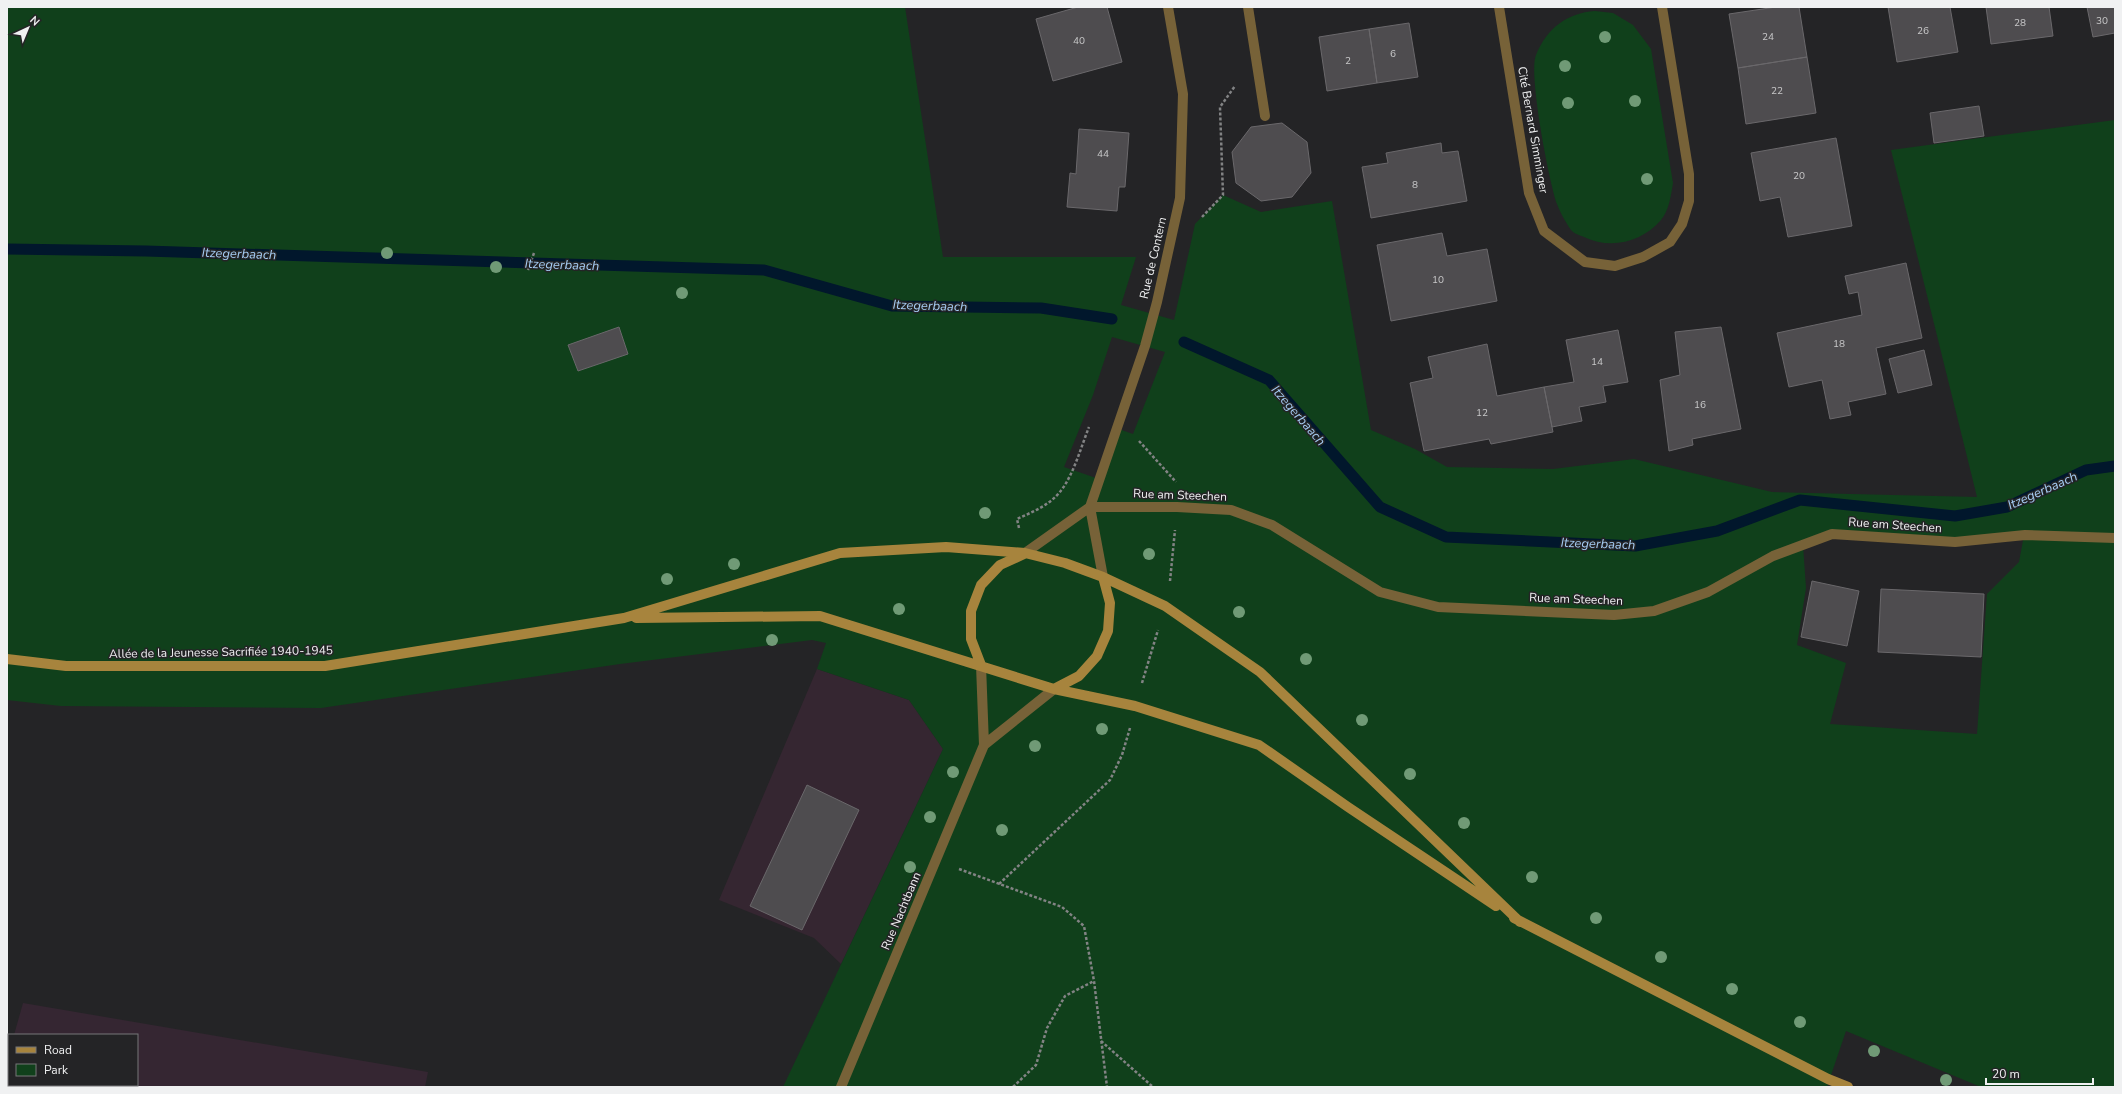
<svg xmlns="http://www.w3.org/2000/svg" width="2122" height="1094" font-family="'Nunito Sans',sans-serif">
  <rect width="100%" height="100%" fill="#242426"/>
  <path fill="#352631" d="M 817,669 L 909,700 L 943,749 L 841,964 L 814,938 L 719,900 Z"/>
  <path fill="#352632" d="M 23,1003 L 428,1072 L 425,1087 L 7,1087 L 7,1059 L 9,1052 L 9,1085 L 137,1085 L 137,1035 L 14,1035 Z"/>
  <path fill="#10401b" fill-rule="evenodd" d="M 7,7 L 905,7 L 943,257 L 1136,257 L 1121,305 L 1174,320 L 1195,224 L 1223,195 L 1261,212 L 1332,201 L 1371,430 L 1415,449 L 1447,467 L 1553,469 L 1634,459 L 1772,492 L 1977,497 L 1891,150 L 2115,120 L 2115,1087 L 1981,1087 L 1846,1031 L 1827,1087 L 783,1087 L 943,749 L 909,700 L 817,669 L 826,643 L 812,640 L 620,664 L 321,708 L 61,706 L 7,700 ZM 1112,337 L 1165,352 L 1133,434 L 1116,428 L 1099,479 L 1064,467 L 1093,395 ZM 1832,534 L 1955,542 L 2024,535 L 2019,562 L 1987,594 L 1977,734 L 1830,724 L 1846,663 L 1797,645 L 1806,588 L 1803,545 Z
    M 1595,11 L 1613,13 L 1633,25 L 1651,49 L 1673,183 C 1671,195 1669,211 1661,220 C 1642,242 1611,250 1584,237 C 1580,235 1574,234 1571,230 C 1566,223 1560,212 1557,204 C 1549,181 1528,73 1536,55 C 1547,28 1567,13 1595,11 Z"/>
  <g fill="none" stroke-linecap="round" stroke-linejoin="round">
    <path stroke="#01172c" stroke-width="11" d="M 7,249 L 146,251 L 764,270 L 892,306 L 1041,308 L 1112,319
      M 1184,342 L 1269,380 L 1380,507 L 1446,537 L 1635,546 L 1717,531 L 1800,500 L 1955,516 L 2007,507 L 2086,470 L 2115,466"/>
  </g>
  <path fill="#4e4c4f" stroke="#6a686b" d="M 1078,7 L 1107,7 L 1122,62 L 1053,81 L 1036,19 Z
    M 1776,7 L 1799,7 L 1807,57 L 1738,68 L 1729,14 Z
    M 1888,7 L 1950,7 L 1958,52 L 1897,62 Z
    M 1986,7 L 2049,7 L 2053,36 L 1991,44 Z
    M 2087,7 L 2115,7 L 2115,33 L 2093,37 Z
    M 1409,23 L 1418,77 L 1377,83 L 1369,29 Z
    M 1369,29 L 1377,83 L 1327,91 L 1319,37 Z
    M 1807,57 L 1816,113 L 1746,124 L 1738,68 Z
    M 1979,106 L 1984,136 L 1934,143 L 1930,113 Z
    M 1282,123 L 1307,142 L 1311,173 L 1292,197 L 1261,201 L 1236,183 L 1232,152 L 1251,127 Z
    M 1079,129 L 1129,133 L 1125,187 L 1119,187 L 1117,211 L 1067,207 L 1070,173 L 1076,174 Z
    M 1836,138 L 1852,226 L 1788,237 L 1780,197 L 1760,201 L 1751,153 Z
    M 1441,143 L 1442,153 L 1458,151 L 1467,201 L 1371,218 L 1362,167 L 1388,163 L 1386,153 Z
    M 1442,233 L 1447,256 L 1487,249 L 1497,301 L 1391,321 L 1377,245 Z
    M 1906,263 L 1922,338 L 1876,348 L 1886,394 L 1848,402 L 1851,415 L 1830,419 L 1822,380 L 1789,387 L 1777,333 L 1862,315 L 1858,292 L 1849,294 L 1845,276 Z
    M 619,327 L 628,354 L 578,371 L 568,345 Z
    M 1721,327 L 1741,429 L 1692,439 L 1693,445 L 1669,451 L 1660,380 L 1680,375 L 1675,332 Z
    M 1618,330 L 1628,382 L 1603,386 L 1606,402 L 1579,407 L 1582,421 L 1552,427 L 1544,387 L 1574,382 L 1566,340 Z
    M 1487,344 L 1497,396 L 1544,387 L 1553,432 L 1491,444 L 1489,439 L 1424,451 L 1410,383 L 1433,378 L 1428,357 Z
    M 1924,350 L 1932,385 L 1898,393 L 1889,359 Z
    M 1812,581 L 1859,591 L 1847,646 L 1801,637 Z
    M 1881,589 L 1984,594 L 1981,657 L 1878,652 Z
    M 807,785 L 859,810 L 802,930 L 750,906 Z"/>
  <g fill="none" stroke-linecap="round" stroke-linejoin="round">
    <path stroke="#828384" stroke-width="2.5" stroke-dasharray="3 2" stroke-linecap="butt" d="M 1202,217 L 1223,195 L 1220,107 L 1235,86
      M 528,270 L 534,253
      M 1139,441 L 1176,482
      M 1019,528 L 1017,519 C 1032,512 1048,506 1059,493 C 1073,477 1081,447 1089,427
      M 1170,581 L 1175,530
      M 1142,683 L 1158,630
      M 959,869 L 1062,907 L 1084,926 L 1094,981 L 1107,1087
      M 999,884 L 1110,780 L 1122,755 L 1130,728
      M 1101,1041 L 1153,1087
      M 1013,1087 L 1036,1065 L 1047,1028 L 1065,996 L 1094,981"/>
    <path stroke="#776238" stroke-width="10" d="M 1248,7 L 1265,116"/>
    <path stroke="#776238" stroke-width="10" d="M 1499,7 L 1529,193 L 1544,231 L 1585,262 L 1615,266 L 1643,257 L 1670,242 L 1682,224 L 1689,201 L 1689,174 L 1662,7
      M 1090,507 L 1177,507 L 1231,510 L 1272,525 L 1380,592 L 1438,607 L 1614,615 L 1654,611 L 1708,592 L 1773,556 L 1832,534 L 1955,542 L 2025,535 L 2115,538
      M 1025,553 L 1090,507
      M 1103,577 L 1090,507 L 1145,346 L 1157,302 L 1180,198 L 1183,94 L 1168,7
      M 984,745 L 1054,689
      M 841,1087 L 984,745 L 981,665"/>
    <path stroke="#a7843d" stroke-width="10" d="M 636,618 L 820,616 L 1054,689 L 1135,706 L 1259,745 L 1348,807 L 1496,906
      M 7,659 L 66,666 L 325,666 L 624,618 L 840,553 L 946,547 L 1025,553 L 1065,563 L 1103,577 L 1165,606 L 1260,672 L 1520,922
      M 981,665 L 971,639 L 971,611 L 981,585 L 1000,565 L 1024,554
      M 1054,689 L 1079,676 L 1097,656 L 1108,631 L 1110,603 L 1103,577
      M 1514,918 L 1828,1079 L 1848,1087"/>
  </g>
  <g fill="#709a76">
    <circle cx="1605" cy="37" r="6"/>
    <circle cx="1565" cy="66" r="6"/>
    <circle cx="1635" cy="101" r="6"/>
    <circle cx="1568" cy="103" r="6"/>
    <circle cx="1647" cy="179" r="6"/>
    <circle cx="387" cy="253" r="6"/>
    <circle cx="496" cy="267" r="6"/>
    <circle cx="682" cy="293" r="6"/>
    <circle cx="985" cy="513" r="6"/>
    <circle cx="1149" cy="554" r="6"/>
    <circle cx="734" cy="564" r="6"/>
    <circle cx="667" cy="579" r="6"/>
    <circle cx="899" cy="609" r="6"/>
    <circle cx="1239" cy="612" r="6"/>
    <circle cx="772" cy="640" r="6"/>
    <circle cx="1306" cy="659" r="6"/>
    <circle cx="1362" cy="720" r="6"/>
    <circle cx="1102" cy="729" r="6"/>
    <circle cx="1035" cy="746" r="6"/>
    <circle cx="953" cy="772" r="6"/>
    <circle cx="1410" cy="774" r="6"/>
    <circle cx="930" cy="817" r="6"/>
    <circle cx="1464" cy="823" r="6"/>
    <circle cx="1002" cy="830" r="6"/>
    <circle cx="910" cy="867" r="6"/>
    <circle cx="1532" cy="877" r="6"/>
    <circle cx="1596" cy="918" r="6"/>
    <circle cx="1661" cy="957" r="6"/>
    <circle cx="1732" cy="989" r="6"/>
    <circle cx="1800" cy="1022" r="6"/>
    <circle cx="1874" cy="1051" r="6"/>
    <circle cx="1946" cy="1080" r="6"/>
  </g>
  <g text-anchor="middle" stroke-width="3" stroke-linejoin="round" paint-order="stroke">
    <g font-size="10" fill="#c8c8c9">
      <text x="2102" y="24">30</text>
      <text x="2020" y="26">28</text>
      <text x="1923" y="34">26</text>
      <text x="1768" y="40">24</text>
      <text x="1079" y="44">40</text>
      <text x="1393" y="57">6</text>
      <text x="1348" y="64">2</text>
      <text x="1777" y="94">22</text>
      <text x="1103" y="157">44</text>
      <text x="1799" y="179">20</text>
      <text x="1415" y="188">8</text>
      <text x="1438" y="283">10</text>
      <text x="1839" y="347">18</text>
      <text x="1597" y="365">14</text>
      <text x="1700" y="408">16</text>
      <text x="1482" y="416">12</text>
    </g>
    <g font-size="12" fill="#f0f1f2" stroke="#242426">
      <text transform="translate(1533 130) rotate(80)" y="4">Cité Bernard Simminger</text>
      <text transform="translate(1153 258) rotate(-77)" y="4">Rue de Contern</text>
      <text transform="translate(1180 495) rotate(2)" y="4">Rue am Steechen</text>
      <text transform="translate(1895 525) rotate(4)" y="4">Rue am Steechen</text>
      <text transform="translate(1576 599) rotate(2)" y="4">Rue am Steechen</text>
      <text transform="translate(221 652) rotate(-1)" y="4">Allée de la Jeunesse Sacrifiée 1940-1945</text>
      <text transform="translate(901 911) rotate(-67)" y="4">Rue Nachtbann</text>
    </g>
    <g font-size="13" font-style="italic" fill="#a5ccf3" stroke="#242426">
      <text transform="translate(239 253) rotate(2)" y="5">Itzegerbaach</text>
      <text transform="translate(562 264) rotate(2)" y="5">Itzegerbaach</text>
      <text transform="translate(930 305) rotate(2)" y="5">Itzegerbaach</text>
      <text transform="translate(1299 415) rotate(49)" y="5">Itzegerbaach</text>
      <text transform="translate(2042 490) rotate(-24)" y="5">Itzegerbaach</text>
      <text transform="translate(1598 543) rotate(2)" y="5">Itzegerbaach</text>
    </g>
  </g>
  <rect width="2122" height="1094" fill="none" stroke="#f0f1f2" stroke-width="16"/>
  <rect x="8" y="1034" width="130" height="52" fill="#242426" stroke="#767678"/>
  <rect x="16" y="1047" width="20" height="6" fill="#a7843d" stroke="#767678"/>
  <text x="44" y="1054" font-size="12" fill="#f0f1f2">Road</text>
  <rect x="16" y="1064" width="20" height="12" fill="#10401b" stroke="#767678"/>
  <text x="44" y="1074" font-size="12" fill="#f0f1f2">Park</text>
  <g transform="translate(28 28) rotate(44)" stroke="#242426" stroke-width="3" paint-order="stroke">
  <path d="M0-3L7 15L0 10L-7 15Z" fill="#f0f1f2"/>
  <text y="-6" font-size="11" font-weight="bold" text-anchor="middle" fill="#f0f1f2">N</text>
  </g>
  <path d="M1986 1078v6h107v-6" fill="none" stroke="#f0f1f2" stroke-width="2"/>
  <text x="1992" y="1078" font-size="12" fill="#f0f1f2" stroke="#242426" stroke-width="3" paint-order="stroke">20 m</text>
</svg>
